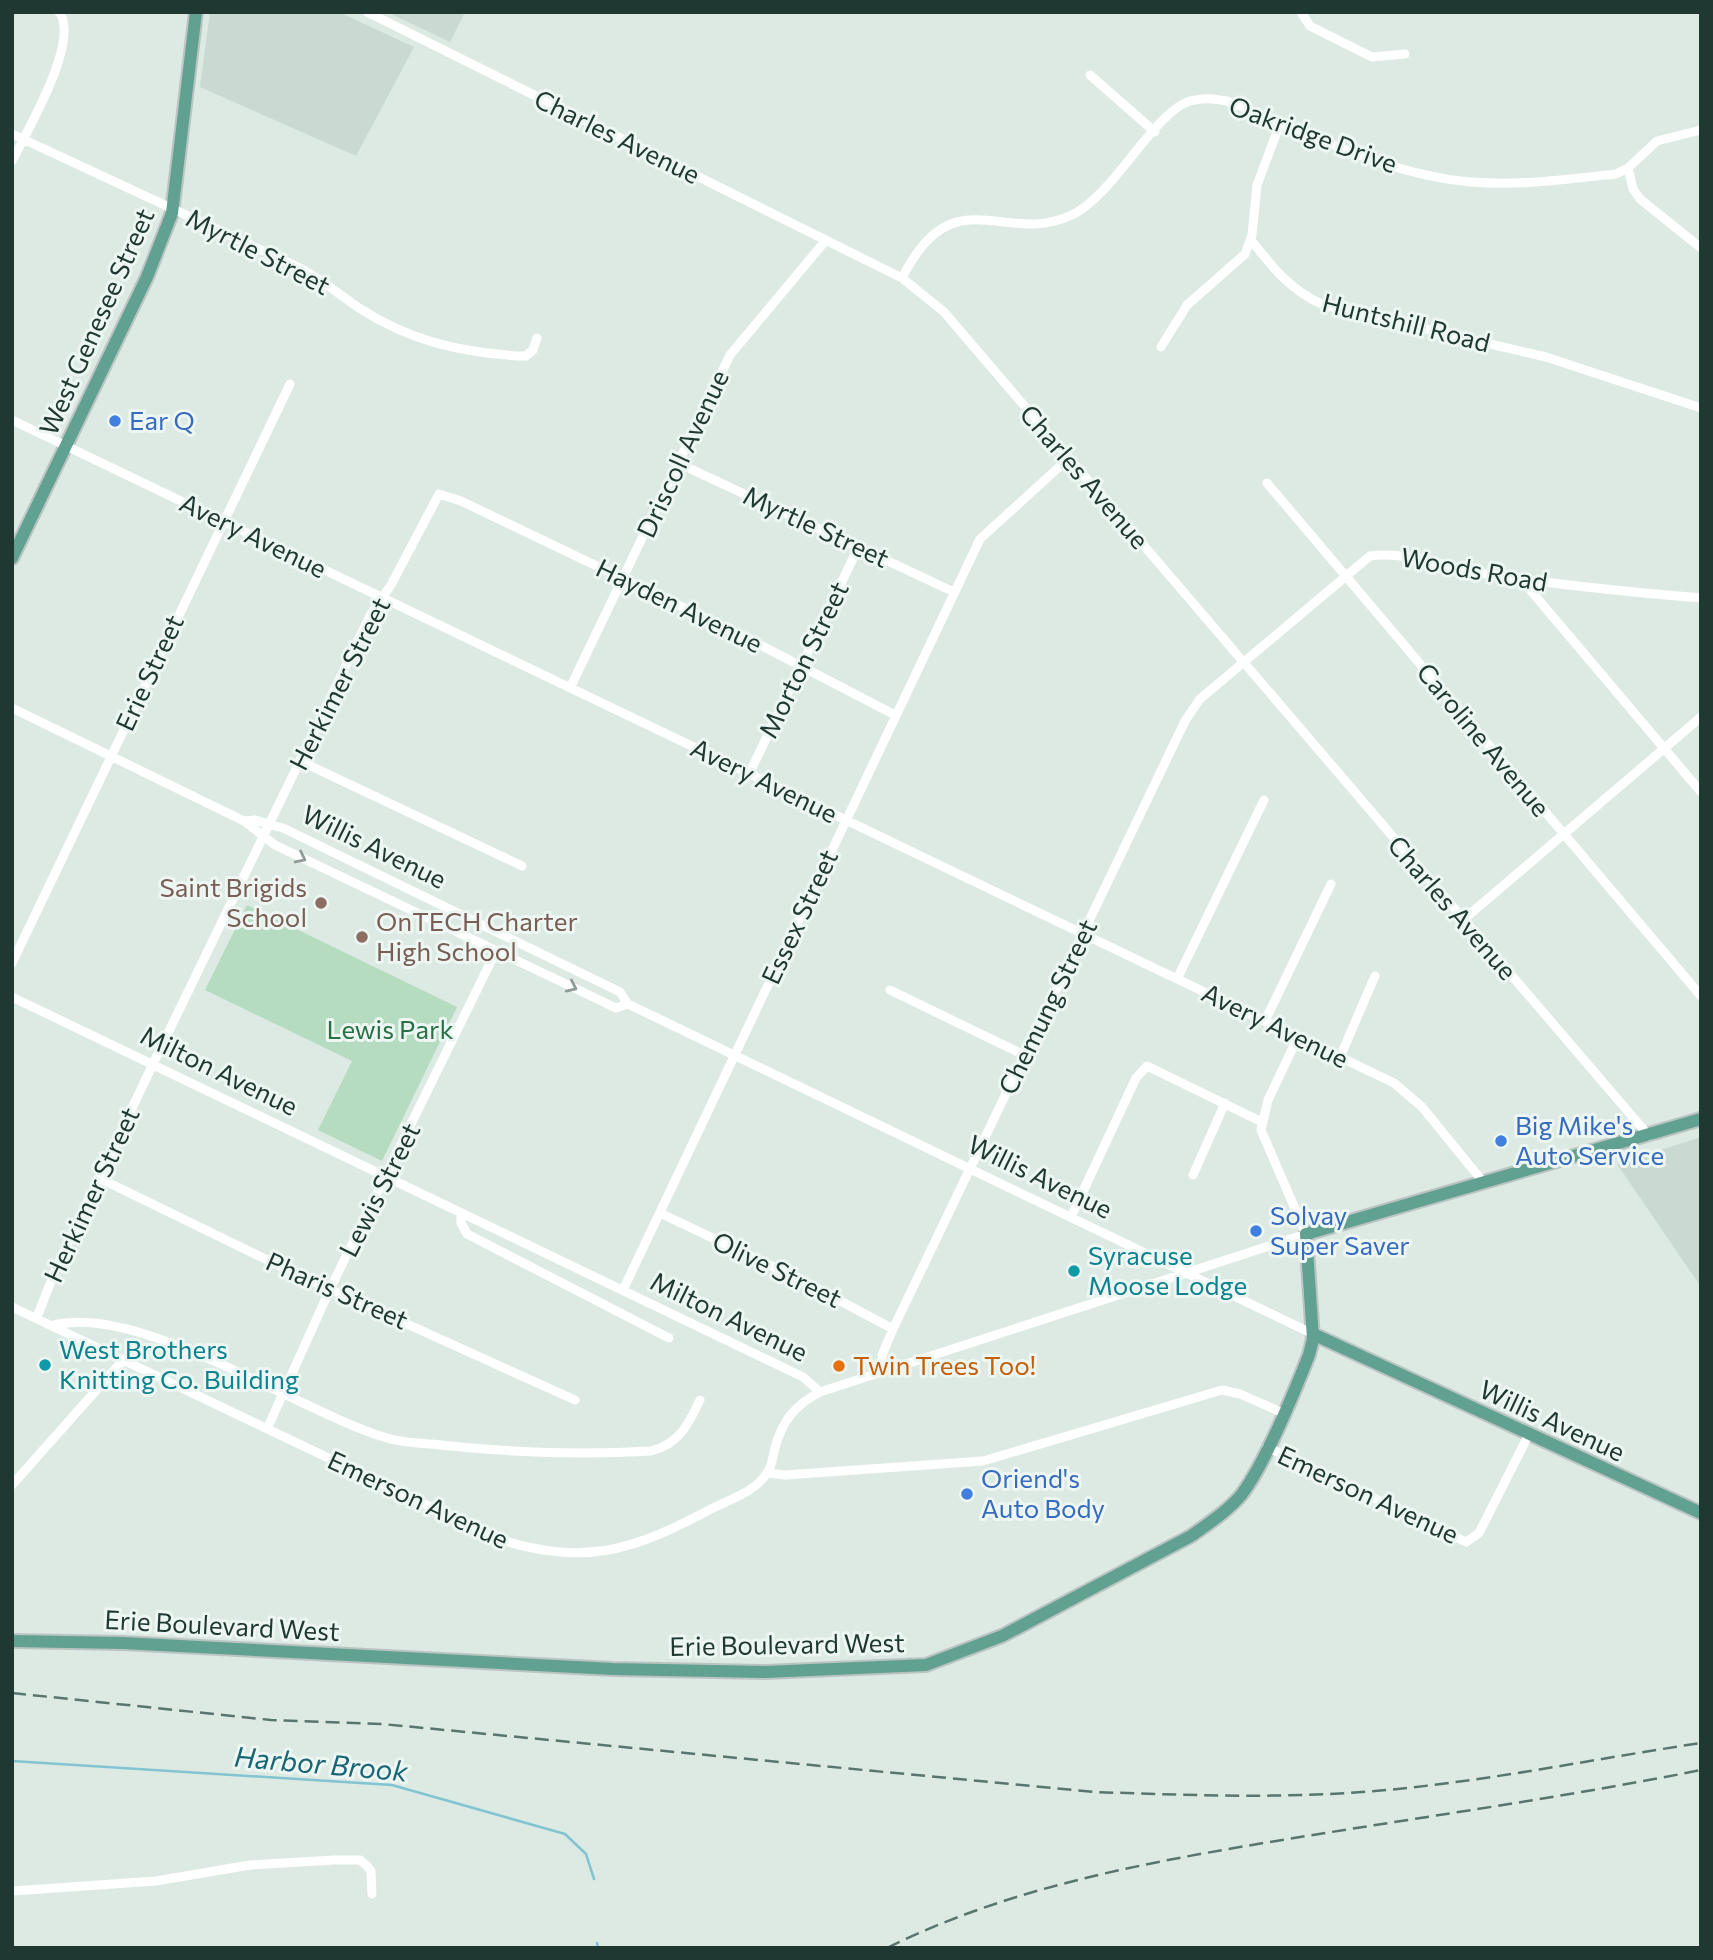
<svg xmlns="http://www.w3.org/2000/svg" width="1713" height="1960" font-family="Commissioner,sans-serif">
  <rect width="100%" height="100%" fill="#ddeae4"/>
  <path fill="#cbd9d3" d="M 210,12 L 339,12 L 414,47 L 356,156 L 200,87 Z
    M 387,12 L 465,12 L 450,42 Z
    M 1701,1137 L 1701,1287 L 1617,1164 Z"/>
  <path fill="#b5dcc0" d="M 247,905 L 457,1007 L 382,1161 L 318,1130 L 352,1061 L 205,990 Z"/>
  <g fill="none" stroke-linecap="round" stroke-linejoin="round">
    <path stroke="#82c4d1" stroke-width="2.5" d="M 12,1761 L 392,1785 L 565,1834 L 586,1854 L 594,1879
      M 597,1943 L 598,1948"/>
    <defs>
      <path id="major" d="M 12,558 L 147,277 L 172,213 L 196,12
        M 1313,1334 L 1701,1513
        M 12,1641 L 123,1643 L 613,1669 L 765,1672 L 926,1665 L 1002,1636 L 1191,1536 C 1209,1523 1228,1511 1242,1494 C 1265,1463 1294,1393 1309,1355 L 1313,1339 L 1306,1234 L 1701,1119"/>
    </defs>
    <use href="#major" stroke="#bcc4c2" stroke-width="16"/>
    <path stroke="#fff" stroke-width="9" d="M 367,12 L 902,278 L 944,312 L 1649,1136
      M 1301,12 L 1310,26 L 1372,57 L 1405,54
      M 1090,75 L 1155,132
      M 1701,130 L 1657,141 L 1628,168 L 1633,189 L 1640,199 L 1701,248
      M 12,134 L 300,268 C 322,280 339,294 359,308 C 410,341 459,352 519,356 L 526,356 L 533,350 L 537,338
      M 12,161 C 27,131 81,40 59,12
      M 1251,240 C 1272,267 1292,292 1324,305 L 1546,357 L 1701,408
      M 902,278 C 954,175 1003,247 1072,215 C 1114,195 1154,112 1190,101 C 1203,97 1215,99 1227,101 C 1306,131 1385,175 1471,182 C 1520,186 1568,179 1616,174 L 1628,168
      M 1161,347 L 1187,305 L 1245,254 L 1252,235 L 1257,185 L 1281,121
      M 12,420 L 1394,1083 L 1422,1107 L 1484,1183
      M 678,463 L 954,592
      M 1267,483 L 1701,996
      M 1521,579 L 1701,792
      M 570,688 L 730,355 L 826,240
      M 12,708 L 244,821 L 275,845 L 616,1008 L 628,1004
      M 300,761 L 522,866
      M 749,774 L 859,546
      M 244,821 L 255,820 L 283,828 L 620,992 L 628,1004 L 1313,1334
      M 1463,920 L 1701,717
      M 12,963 L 290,384
      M 1177,979 L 1264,800
      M 890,990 L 1024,1055
      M 12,997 L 803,1377 L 820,1392
      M 1265,1021 L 1331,884
      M 1340,1057 L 1375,976
      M 1193,1175 L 1225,1103
      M 101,1179 L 292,1272 L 575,1400
      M 461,1213 L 461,1223 L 467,1234 L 669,1338
      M 660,1213 L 801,1280 L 893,1329
      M 1071,1217 L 1136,1078 L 1147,1066 L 1262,1122
      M 623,1290 L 980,539 L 1069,458
      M 12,1307 L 498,1539 C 587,1567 634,1550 713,1508 C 731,1499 756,1491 767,1473 C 772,1467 773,1456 775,1448 C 782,1421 795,1405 820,1392 L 1306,1234 L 1261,1130 L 1268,1100 L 1298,1037
      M 37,1317 L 57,1266 L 153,1064 L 371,614 L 391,585 L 439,494 L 461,501 L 747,638 L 895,715
      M 54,1325 C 142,1304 297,1411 387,1438 C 406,1444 429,1443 450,1446 C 518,1453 583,1455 651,1451 C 679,1444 688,1425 700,1400
      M 883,1369 L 882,1355 L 893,1329 L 1185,721 L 1200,699 L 1370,556 C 1409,551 1449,568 1487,574 C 1558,585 1629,592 1701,598
      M 267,1429 L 330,1289 L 496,951
      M 1267,1447 L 1466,1542 L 1479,1533 L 1528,1436
      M 768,1473 L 785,1475 L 983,1461 L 1222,1390 L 1240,1394 L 1283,1413
      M 12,1485 L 124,1359
      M 12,1891 L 156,1881 L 250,1865 L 335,1860 L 360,1860 L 367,1866 L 371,1871 L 372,1894"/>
    <use href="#major" stroke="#60a191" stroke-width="12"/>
    <path stroke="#58756e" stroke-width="2.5" stroke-dasharray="14 7" stroke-linecap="butt" d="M 12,1693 L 271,1720 L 382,1724 L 1094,1792 C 1187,1795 1281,1799 1375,1791 C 1484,1782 1593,1759 1701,1743
      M 887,1948 C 1014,1885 1154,1861 1294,1838 C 1429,1816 1566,1797 1701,1770"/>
  </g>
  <defs><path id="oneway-chevron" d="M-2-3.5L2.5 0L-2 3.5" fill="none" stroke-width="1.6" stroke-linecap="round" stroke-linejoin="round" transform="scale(1.75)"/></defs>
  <g stroke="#8f9c98">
    <use href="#oneway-chevron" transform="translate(301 858) rotate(26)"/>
    <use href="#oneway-chevron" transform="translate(572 987) rotate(25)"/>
  </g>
  <g fill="#3f7fe0" stroke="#edf6f2" stroke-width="2.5">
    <circle cx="115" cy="421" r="7"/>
    <circle cx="1501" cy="1141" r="7"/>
    <circle cx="1256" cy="1231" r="7"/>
    <circle cx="967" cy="1494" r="7"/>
  </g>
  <g fill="#8d6e63" stroke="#edf6f2" stroke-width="2.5">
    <circle cx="321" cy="903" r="7"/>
    <circle cx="362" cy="937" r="7"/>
  </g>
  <g fill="#0f9aa8" stroke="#edf6f2" stroke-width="2.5">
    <circle cx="1074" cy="1271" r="7"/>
    <circle cx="45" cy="1365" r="7"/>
  </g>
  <circle fill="#e8710a" stroke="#edf6f2" stroke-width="2.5" cx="839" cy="1366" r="7"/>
  <g text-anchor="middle" stroke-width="6" stroke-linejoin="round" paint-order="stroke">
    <g font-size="26" fill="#1f3932" stroke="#edf6f2">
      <text transform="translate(1313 135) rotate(20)" y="9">Oakridge Drive</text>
      <text transform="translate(617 137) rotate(26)" y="9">Charles Avenue</text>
      <text transform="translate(258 252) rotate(27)" y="9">Myrtle Street</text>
      <text transform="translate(97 322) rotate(-66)" y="9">West Genesee Street</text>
      <text transform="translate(1406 323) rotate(14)" y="9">Huntshill Road</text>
      <text transform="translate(683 454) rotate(-65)" y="9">Driscoll Avenue</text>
      <text transform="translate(1084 477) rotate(49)" y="9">Charles Avenue</text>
      <text transform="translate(816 527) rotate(25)" y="9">Myrtle Street</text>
      <text transform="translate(253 536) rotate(26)" y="9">Avery Avenue</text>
      <text transform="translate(1474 570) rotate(10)" y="9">Woods Road</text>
      <text transform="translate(679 606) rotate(26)" y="9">Hayden Avenue</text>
      <text transform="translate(804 660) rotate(-64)" y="9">Morton Street</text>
      <text transform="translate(150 673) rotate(-65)" y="9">Erie Street</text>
      <text transform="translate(340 684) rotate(-63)" y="9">Herkimer Street</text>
      <text transform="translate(1483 740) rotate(50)" y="9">Caroline Avenue</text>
      <text transform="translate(764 781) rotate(26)" y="9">Avery Avenue</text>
      <text transform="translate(374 847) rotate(26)" y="9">Willis Avenue</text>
      <text transform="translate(1452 908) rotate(49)" y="9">Charles Avenue</text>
      <text transform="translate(800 917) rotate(-65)" y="9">Essex Street</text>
      <text transform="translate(1048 1007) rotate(-64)" y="9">Chemung Street</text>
      <text transform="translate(1275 1026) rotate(26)" y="9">Avery Avenue</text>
      <text transform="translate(219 1071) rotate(26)" y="9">Milton Avenue</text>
      <text transform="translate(1040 1177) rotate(26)" y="9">Willis Avenue</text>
      <text transform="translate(380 1190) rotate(-63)" y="9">Lewis Street</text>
      <text transform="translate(92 1195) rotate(-65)" y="9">Herkimer Street</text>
      <text transform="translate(777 1270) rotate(26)" y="9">Olive Street</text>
      <text transform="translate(337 1291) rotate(24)" y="9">Pharis Street</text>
      <text transform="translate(729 1317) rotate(26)" y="9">Milton Avenue</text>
      <text transform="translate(1552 1421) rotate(25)" y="9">Willis Avenue</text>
      <text transform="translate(1368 1495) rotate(25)" y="9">Emerson Avenue</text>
      <text transform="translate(418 1500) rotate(25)" y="9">Emerson Avenue</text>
      <text transform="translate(222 1626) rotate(3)" y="9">Erie Boulevard West</text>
      <text transform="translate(787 1645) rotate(-1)" y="9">Erie Boulevard West</text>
    </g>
    <g font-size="26" fill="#366cbe" stroke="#edf6f2" text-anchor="start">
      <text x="129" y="430">Ear Q</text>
      <text x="1515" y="1135">Big Mike's<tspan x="1515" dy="30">Auto Service</tspan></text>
      <text x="1270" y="1225">Solvay<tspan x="1270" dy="30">Super Saver</tspan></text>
      <text x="981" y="1488">Oriend's<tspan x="981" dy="30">Auto Body</tspan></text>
    </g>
    <g font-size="26" fill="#785e54" stroke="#edf6f2" text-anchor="end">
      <text x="307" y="897">Saint Brigids<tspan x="307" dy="30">School</tspan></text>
      <text x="376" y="931" text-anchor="start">OnTECH Charter<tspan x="376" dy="30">High School</tspan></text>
    </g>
    <g font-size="26" fill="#287145" stroke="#edf6f2">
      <text x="390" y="1039">Lewis Park</text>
    </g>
    <g font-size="26" fill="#0d838f" stroke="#edf6f2" text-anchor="start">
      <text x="1088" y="1265">Syracuse<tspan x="1088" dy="30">Moose Lodge</tspan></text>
      <text x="59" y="1359">West Brothers<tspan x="59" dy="30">Knitting Co. Building</tspan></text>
    </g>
    <g font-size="26" fill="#c56008" stroke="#edf6f2" text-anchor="start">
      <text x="853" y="1375">Twin Trees Too!</text>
    </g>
    <g font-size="28" font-style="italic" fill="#186576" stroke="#edf6f2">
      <text transform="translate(321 1764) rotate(5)" y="10">Harbor Brook</text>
    </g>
  </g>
  <rect width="1713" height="1960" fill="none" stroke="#1f3932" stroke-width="28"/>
</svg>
